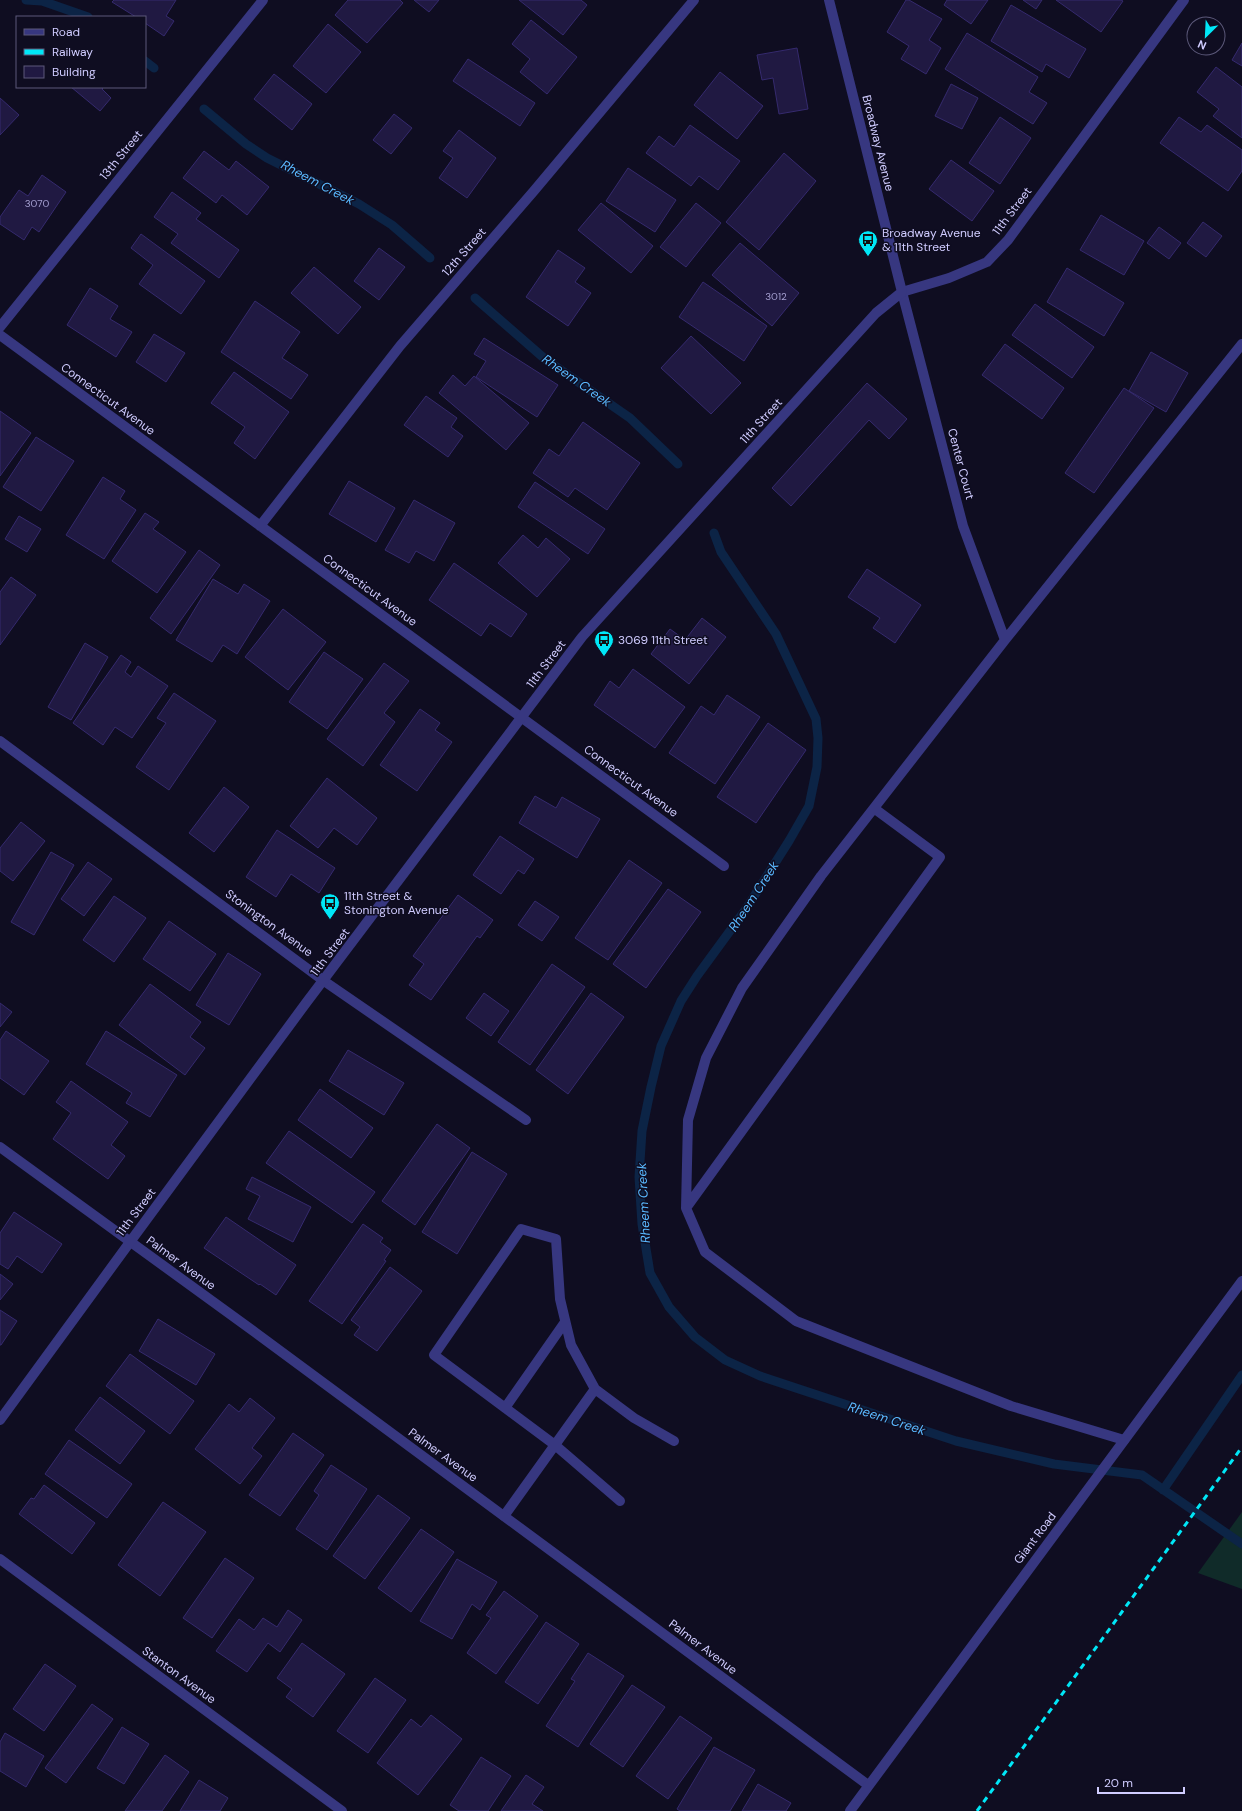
<svg xmlns="http://www.w3.org/2000/svg" width="1242" height="1811" font-family="'DM Sans',sans-serif">
  <rect width="100%" height="100%" fill="#0f0d21"/>
  <path fill="#102b29" d="M 1242,1512 L 1242,1589 L 1198,1573 Z"/>
  <g fill="none" stroke-linecap="round" stroke-linejoin="round">
    <path stroke="#0c2446" stroke-width="9" d="M 26,0 L 42,1 L 88,17
      M 145,61 L 154,68
      M 204,109 L 246,144 L 267,158 L 359,204 L 392,225 L 430,258
      M 475,298 L 545,359 L 630,418 L 678,464
      M 714,533 L 721,552 L 776,634 L 816,719 L 818,738 L 817,767 L 809,806 L 789,841 L 746,909 L 697,976 L 681,1001 L 661,1046 L 651,1087 L 642,1131 L 639,1177 L 642,1224 L 650,1273 L 669,1307 L 695,1337 L 725,1360 L 760,1376 L 956,1441 L 1054,1464 L 1142,1475 L 1242,1544
      M 1163,1490 L 1242,1375"/>
  </g>
  <path fill="#201942" stroke="#352a6e" d="M 114,0 L 176,0 L 166,16 L 174,21 L 164,36 L 145,23 L 145,17 L 136,17 L 112,2 Z
    M 348,0 L 400,0 L 403,3 L 367,43 L 335,15 Z
    M 414,0 L 439,0 L 429,12 Z
    M 519,0 L 581,0 L 587,5 L 563,35 Z
    M 906,0 L 909,0 L 942,19 L 929,40 L 941,48 L 926,74 L 901,59 L 909,46 L 887,32 Z
    M 947,0 L 988,0 L 971,24 L 944,5 Z
    M 1023,0 L 1042,0 L 1036,9 Z
    M 1056,0 L 1121,0 L 1123,1 L 1101,32 Z
    M 1011,5 L 1086,49 L 1069,78 L 1046,64 L 1042,72 L 991,41 Z
    M 531,20 L 577,57 L 547,94 L 520,72 L 530,59 L 512,44 Z
    M 328,24 L 361,52 L 326,93 L 293,66 Z
    M 967,33 L 1038,77 L 1029,92 L 1047,103 L 1033,124 L 945,69 Z
    M 1242,43 L 1242,66 L 1232,60 Z
    M 797,48 L 808,109 L 779,114 L 773,78 L 762,80 L 757,55 Z
    M 468,59 L 535,103 L 520,126 L 453,81 Z
    M 1216,67 L 1242,87 L 1242,138 L 1213,116 L 1219,109 L 1197,92 Z
    M 720,72 L 763,106 L 737,139 L 694,105 Z
    M 274,74 L 312,104 L 292,130 L 254,99 Z
    M 951,84 L 978,98 L 962,129 L 935,116 Z
    M 71,87 L 104,87 L 102,89 L 111,98 L 100,111 Z
    M 0,98 L 19,115 L 0,135 Z
    M 394,114 L 412,128 L 391,154 L 373,140 Z
    M 1000,117 L 1031,138 L 1000,184 L 969,163 Z
    M 1179,117 L 1201,132 L 1207,125 L 1242,150 L 1242,171 L 1228,191 L 1160,143 Z
    M 690,125 L 740,161 L 718,190 L 699,176 L 691,186 L 646,153 L 659,136 L 674,147 Z
    M 459,130 L 496,158 L 467,198 L 439,178 L 453,158 L 443,151 Z
    M 204,151 L 229,170 L 236,161 L 269,187 L 247,215 L 222,195 L 216,203 L 183,178 Z
    M 784,153 L 816,181 L 759,250 L 726,222 Z
    M 951,160 L 994,191 L 972,221 L 929,189 Z
    M 628,168 L 676,200 L 655,232 L 606,201 Z
    M 42,175 L 66,192 L 39,232 L 32,227 L 24,240 L 0,224 L 0,217 L 19,190 L 28,196 Z
    M 172,192 L 201,213 L 196,219 L 239,250 L 219,278 L 171,243 L 178,234 L 154,217 Z
    M 601,203 L 653,246 L 631,273 L 578,230 Z
    M 696,203 L 721,223 L 686,267 L 660,247 Z
    M 1101,215 L 1144,241 L 1124,275 L 1080,250 Z
    M 1203,222 L 1222,236 L 1206,257 L 1187,243 Z
    M 1159,227 L 1181,243 L 1169,259 L 1147,243 Z
    M 141,234 L 205,281 L 181,314 L 139,284 L 153,265 L 131,248 Z
    M 740,243 L 799,293 L 772,326 L 712,275 Z
    M 379,248 L 405,267 L 379,300 L 354,281 Z
    M 558,250 L 585,268 L 575,282 L 591,293 L 568,326 L 526,297 Z
    M 314,267 L 361,307 L 338,334 L 291,293 Z
    M 1067,268 L 1124,303 L 1104,336 L 1047,302 Z
    M 703,282 L 767,326 L 744,361 L 679,317 Z
    M 90,288 L 118,306 L 110,319 L 132,332 L 116,357 L 67,325 Z
    M 255,301 L 300,332 L 282,358 L 308,375 L 291,399 L 221,352 Z
    M 1035,304 L 1094,347 L 1072,378 L 1012,335 Z
    M 154,334 L 185,353 L 166,382 L 136,362 Z
    M 691,336 L 741,383 L 711,414 L 661,368 Z
    M 484,338 L 558,385 L 537,417 L 476,377 L 486,361 L 474,354 Z
    M 1005,344 L 1064,388 L 1042,419 L 982,375 Z
    M 1151,352 L 1188,373 L 1166,412 L 1129,391 Z
    M 234,372 L 289,412 L 255,459 L 234,443 L 245,427 L 211,403 Z
    M 453,375 L 465,386 L 474,376 L 529,423 L 506,450 L 439,393 Z
    M 867,383 L 907,419 L 889,439 L 869,420 L 791,506 L 772,488 Z
    M 1124,388 L 1154,408 L 1094,493 L 1065,473 Z
    M 426,396 L 457,418 L 451,427 L 463,436 L 448,457 L 404,425 Z
    M 0,411 L 31,433 L 0,476 Z
    M 583,422 L 640,463 L 607,510 L 575,488 L 568,497 L 533,473 L 549,449 L 559,456 Z
    M 36,437 L 74,461 L 41,511 L 3,487 Z
    M 103,477 L 125,491 L 120,499 L 136,510 L 104,559 L 66,535 Z
    M 349,481 L 395,508 L 376,542 L 329,514 Z
    M 535,482 L 605,529 L 588,554 L 518,507 Z
    M 414,500 L 455,523 L 434,561 L 416,551 L 409,563 L 385,550 Z
    M 145,513 L 159,522 L 153,529 L 186,552 L 157,593 L 112,561 Z
    M 19,516 L 41,529 L 27,552 L 5,539 Z
    M 523,535 L 538,548 L 546,538 L 570,559 L 537,597 L 498,563 Z
    M 199,550 L 220,565 L 171,634 L 150,618 Z
    M 454,563 L 527,614 L 511,637 L 490,623 L 481,636 L 429,600 Z
    M 867,569 L 921,605 L 895,643 L 873,628 L 880,618 L 848,597 Z
    M 11,577 L 36,595 L 0,645 L 0,592 Z
    M 213,579 L 238,594 L 244,584 L 270,601 L 237,654 L 223,645 L 212,662 L 176,640 Z
    M 283,609 L 326,642 L 288,690 L 245,657 Z
    M 702,618 L 726,637 L 689,684 L 651,654 L 670,629 L 685,640 Z
    M 85,643 L 108,657 L 71,720 L 48,707 Z
    M 324,652 L 363,679 L 327,729 L 289,702 Z
    M 121,655 L 131,662 L 125,672 L 131,677 L 138,666 L 168,686 L 132,738 L 115,727 L 103,745 L 73,723 Z
    M 384,663 L 409,681 L 384,713 L 395,722 L 363,766 L 327,739 Z
    M 633,669 L 685,707 L 655,748 L 594,705 L 610,681 L 619,688 Z
    M 174,693 L 216,721 L 169,790 L 136,767 L 166,723 L 157,718 Z
    M 727,695 L 760,717 L 715,784 L 669,753 L 701,706 L 714,715 Z
    M 420,709 L 440,723 L 435,730 L 452,742 L 417,791 L 380,765 Z
    M 768,723 L 806,750 L 756,823 L 717,797 Z
    M 327,778 L 377,818 L 357,845 L 334,828 L 318,848 L 290,826 Z
    M 224,787 L 249,807 L 214,852 L 189,833 Z
    M 535,796 L 556,808 L 562,797 L 600,819 L 577,858 L 519,823 Z
    M 21,822 L 45,841 L 13,881 L 0,871 L 0,848 Z
    M 277,830 L 335,868 L 319,893 L 291,874 L 276,897 L 246,877 Z
    M 500,836 L 534,859 L 524,874 L 518,870 L 501,894 L 473,875 Z
    M 51,852 L 74,865 L 34,935 L 11,922 Z
    M 629,860 L 662,883 L 608,960 L 575,938 Z
    M 88,862 L 112,879 L 84,916 L 61,899 Z
    M 668,889 L 701,912 L 646,988 L 613,964 Z
    M 458,895 L 493,920 L 480,938 L 477,936 L 431,1000 L 409,985 L 424,964 L 413,956 Z
    M 114,896 L 146,918 L 114,962 L 83,940 Z
    M 535,901 L 559,917 L 542,941 L 518,925 Z
    M 169,921 L 216,954 L 190,991 L 143,959 Z
    M 228,953 L 261,974 L 229,1025 L 196,1005 Z
    M 552,964 L 585,987 L 530,1065 L 498,1042 Z
    M 150,984 L 201,1022 L 190,1037 L 205,1048 L 185,1075 L 119,1025 Z
    M 484,993 L 509,1011 L 491,1036 L 466,1018 Z
    M 591,993 L 624,1017 L 568,1094 L 536,1070 Z
    M 0,1003 L 12,1012 L 0,1027 Z
    M 6,1031 L 49,1061 L 24,1095 L 0,1078 L 0,1040 Z
    M 106,1031 L 177,1075 L 150,1117 L 126,1103 L 132,1093 L 86,1064 Z
    M 348,1050 L 404,1083 L 384,1115 L 329,1081 Z
    M 71,1081 L 128,1122 L 111,1145 L 125,1156 L 108,1179 L 53,1139 L 71,1113 L 56,1102 Z
    M 320,1089 L 373,1128 L 351,1158 L 298,1120 Z
    M 437,1124 L 470,1148 L 415,1225 L 382,1201 Z
    M 289,1131 L 375,1192 L 352,1223 L 266,1163 Z
    M 472,1152 L 507,1174 L 457,1254 L 422,1232 Z
    M 252,1177 L 311,1207 L 293,1242 L 248,1219 L 260,1196 L 246,1189 Z
    M 14,1212 L 62,1244 L 42,1273 L 17,1256 L 8,1269 L 0,1264 L 0,1233 Z
    M 226,1217 L 296,1265 L 276,1295 L 260,1284 L 259,1285 L 204,1248 Z
    M 363,1224 L 383,1238 L 380,1242 L 391,1250 L 384,1260 L 386,1261 L 342,1324 L 309,1301 Z
    M 390,1267 L 422,1291 L 377,1351 L 354,1335 L 360,1327 L 351,1320 Z
    M 0,1274 L 13,1284 L 0,1300 Z
    M 0,1310 L 17,1321 L 1,1345 L 0,1345 Z
    M 158,1319 L 215,1354 L 196,1385 L 139,1351 Z
    M 130,1354 L 194,1401 L 170,1434 L 106,1386 Z
    M 100,1397 L 145,1431 L 120,1464 L 75,1430 Z
    M 250,1398 L 275,1418 L 252,1448 L 262,1456 L 240,1484 L 195,1449 L 229,1404 L 239,1412 Z
    M 293,1433 L 324,1455 L 280,1516 L 249,1495 Z
    M 69,1440 L 132,1484 L 107,1518 L 45,1474 Z
    M 331,1465 L 367,1489 L 327,1550 L 296,1529 L 319,1495 L 314,1491 Z
    M 44,1485 L 95,1523 L 72,1554 L 19,1514 L 31,1498 L 34,1499 Z
    M 378,1495 L 410,1518 L 365,1579 L 333,1556 Z
    M 163,1502 L 206,1532 L 160,1596 L 118,1565 Z
    M 421,1529 L 454,1552 L 411,1612 L 378,1588 Z
    M 225,1558 L 254,1578 L 212,1638 L 183,1618 Z
    M 457,1559 L 497,1582 L 480,1610 L 472,1604 L 452,1639 L 420,1621 Z
    M 504,1591 L 538,1616 L 496,1674 L 467,1653 L 491,1618 L 486,1615 Z
    M 288,1610 L 302,1620 L 280,1652 L 268,1643 L 247,1672 L 216,1651 L 239,1619 L 254,1630 L 263,1618 L 277,1627 Z
    M 546,1622 L 579,1644 L 538,1704 L 505,1682 Z
    M 302,1643 L 345,1674 L 313,1717 L 286,1697 L 292,1689 L 277,1678 Z
    M 588,1653 L 624,1676 L 578,1747 L 546,1726 L 575,1681 L 571,1679 Z
    M 45,1664 L 76,1686 L 44,1731 L 13,1709 Z
    M 375,1678 L 406,1700 L 368,1753 L 337,1731 Z
    M 632,1685 L 665,1707 L 623,1767 L 590,1744 Z
    M 92,1704 L 113,1719 L 66,1783 L 45,1768 Z
    M 431,1715 L 462,1739 L 418,1795 L 377,1763 L 411,1719 L 421,1727 Z
    M 680,1716 L 712,1738 L 668,1799 L 636,1776 Z
    M 122,1727 L 149,1744 L 124,1784 L 97,1768 Z
    M 5,1733 L 44,1756 L 26,1787 L 0,1771 L 0,1742 Z
    M 714,1747 L 755,1770 L 730,1811 L 680,1811 L 677,1809 Z
    M 165,1755 L 189,1772 L 162,1811 L 125,1811 Z
    M 481,1757 L 511,1776 L 488,1811 L 459,1811 L 450,1805 Z
    M 526,1775 L 544,1787 L 532,1804 L 543,1811 L 501,1811 Z
    M 199,1780 L 228,1798 L 220,1811 L 180,1811 Z
    M 758,1784 L 791,1803 L 786,1811 L 742,1811 Z"/>
  <g fill="none" stroke-linecap="round" stroke-linejoin="round">
    <path stroke="#373780" stroke-width="10" d="M 902,292 L 963,526 L 1005,640
      M 686,1208 L 940,857 L 875,809
      M 595,1389 L 634,1418 L 674,1441
      M 505,1408 L 565,1322
      M 1124,1440 L 1011,1406 L 796,1321 L 705,1252 L 686,1208 L 688,1120 L 706,1058 L 742,988 L 821,876 L 1005,640 L 1242,344
      M 504,1516 L 595,1389 L 571,1345 L 560,1299 L 556,1239 L 521,1229 L 434,1355 L 555,1445 L 620,1501"/>
    <path stroke="#373780" stroke-width="10" d="M 902,292 L 949,278 L 987,262 L 1008,240 L 1184,0
      M 0,327 L 263,0
      M 0,335 L 724,866
      M 260,526 L 400,346 L 533,192 L 694,0
      M 0,741 L 324,981 L 526,1120
      M 0,1147 L 256,1333 L 868,1785"/>
    <path stroke="#373780" stroke-width="10" d="M 0,1420 L 130,1242 L 306,1003 L 582,637 L 876,313 L 902,292 L 829,0
      M 0,1559 L 342,1811
      M 850,1811 L 1242,1281"/>
    <path stroke="#00e7f7" stroke-width="3" stroke-dasharray="6 5" stroke-linecap="butt" d="M 977,1811 L 1242,1447"/>
  </g>
  <defs>
    <symbol id="bus-pin" viewBox="-11 -11 22 30"><path d="M0 17L-7.5 6A9.5 9.5 0 1 1 7.5 6Z" fill="#00e7f7" stroke="#0f0d21"/><path d="M-5-6H5V4H4V6H2V4H-2V6H-4V4H-5ZM-3.5-4V0h7V-4ZM-3.5 1.2v1.5H-2V1.2ZM2 1.2v1.5H3.5V1.2Z" fill="#111"/></symbol>
  </defs>
  <g fill-rule="evenodd">
    <use href="#bus-pin" x="857" y="229" width="22" height="30"/>
    <use href="#bus-pin" x="593" y="629" width="22" height="30"/>
    <use href="#bus-pin" x="319" y="892" width="22" height="30"/>
  </g>
  <g text-anchor="middle" stroke-width="3" stroke-linejoin="round" paint-order="stroke">
    <g font-size="10" fill="#a49fd0">
      <text x="37" y="207">3070</text>
      <text x="776" y="300">3012</text>
    </g>
    <g font-size="12" fill="#d0ccff" stroke="#0f0d21">
      <text transform="translate(878 143) rotate(76)" y="4">Broadway Avenue</text>
      <text transform="translate(121 155) rotate(-51)" y="4">13th Street</text>
      <text transform="translate(1012 211) rotate(-53)" y="4">11th Street</text>
      <text transform="translate(464 252) rotate(-49)" y="4">12th Street</text>
      <text transform="translate(108 399) rotate(36)" y="4">Connecticut Avenue</text>
      <text transform="translate(761 421) rotate(-48)" y="4">11th Street</text>
      <text transform="translate(961 464) rotate(75)" y="4">Center Court</text>
      <text transform="translate(370 590) rotate(36)" y="4">Connecticut Avenue</text>
      <text transform="translate(546 664) rotate(-53)" y="4">11th Street</text>
      <text transform="translate(631 781) rotate(36)" y="4">Connecticut Avenue</text>
      <text transform="translate(269 923) rotate(36)" y="4">Stonington Avenue</text>
      <text transform="translate(330 952) rotate(-53)" y="4">11th Street</text>
      <text transform="translate(136 1212) rotate(-53)" y="4">11th Street</text>
      <text transform="translate(181 1263) rotate(36)" y="4">Palmer Avenue</text>
      <text transform="translate(443 1455) rotate(36)" y="4">Palmer Avenue</text>
      <text transform="translate(1035 1538) rotate(-53)" y="4">Giant Road</text>
      <text transform="translate(703 1647) rotate(37)" y="4">Palmer Avenue</text>
      <text transform="translate(179 1675) rotate(36)" y="4">Stanton Avenue</text>
    </g>
    <g font-size="12" fill="#d0ccff" stroke="#0f0d21" text-anchor="start">
      <text x="882" y="237">Broadway Avenue<tspan x="882" dy="14">&amp; 11th Street</tspan></text>
      <text x="618" y="644">3069 11th Street</text>
      <text x="344" y="900">11th Street &amp;<tspan x="344" dy="14">Stonington Avenue</tspan></text>
    </g>
    <g font-size="13" font-style="italic" fill="#5ab9ff" stroke="#0f0d21">
      <text transform="translate(318 182) rotate(28)" y="5">Rheem Creek</text>
      <text transform="translate(577 380) rotate(35)" y="5">Rheem Creek</text>
      <text transform="translate(753 896) rotate(-57)" y="5">Rheem Creek</text>
      <text transform="translate(643 1203) rotate(-93)" y="5">Rheem Creek</text>
      <text transform="translate(887 1418) rotate(18)" y="5">Rheem Creek</text>
    </g>
  </g>
  <rect x="16" y="16" width="130" height="72" fill="#0f0d21" stroke="#5c597a"/>
  <rect x="24" y="29" width="20" height="6" fill="#373780" stroke="#5c597a"/>
  <text x="52" y="36" font-size="12" fill="#d0ccff">Road</text>
  <rect x="24" y="49" width="20" height="6" fill="#00e7f7" stroke="#5c597a"/>
  <text x="52" y="56" font-size="12" fill="#d0ccff">Railway</text>
  <rect x="24" y="66" width="20" height="12" fill="#201942" stroke="#5c597a"/>
  <text x="52" y="76" font-size="12" fill="#d0ccff">Building</text>
  <g transform="translate(1206 36) rotate(204)"><circle r="19" fill="#0f0d21" stroke="#5c597a"/>
  <path d="M0-3L7 15L0 10L-7 15Z" fill="#00e7f7"/>
  <text y="-6" font-size="11" font-weight="bold" text-anchor="middle" fill="#d0ccff">N</text>
  </g>
  <path d="M1098 1787v6h86v-6" fill="none" stroke="#d0ccff" stroke-width="2"/>
  <text x="1104" y="1787" font-size="12" fill="#d0ccff" stroke="#0f0d21" stroke-width="3" paint-order="stroke">20 m</text>
</svg>
